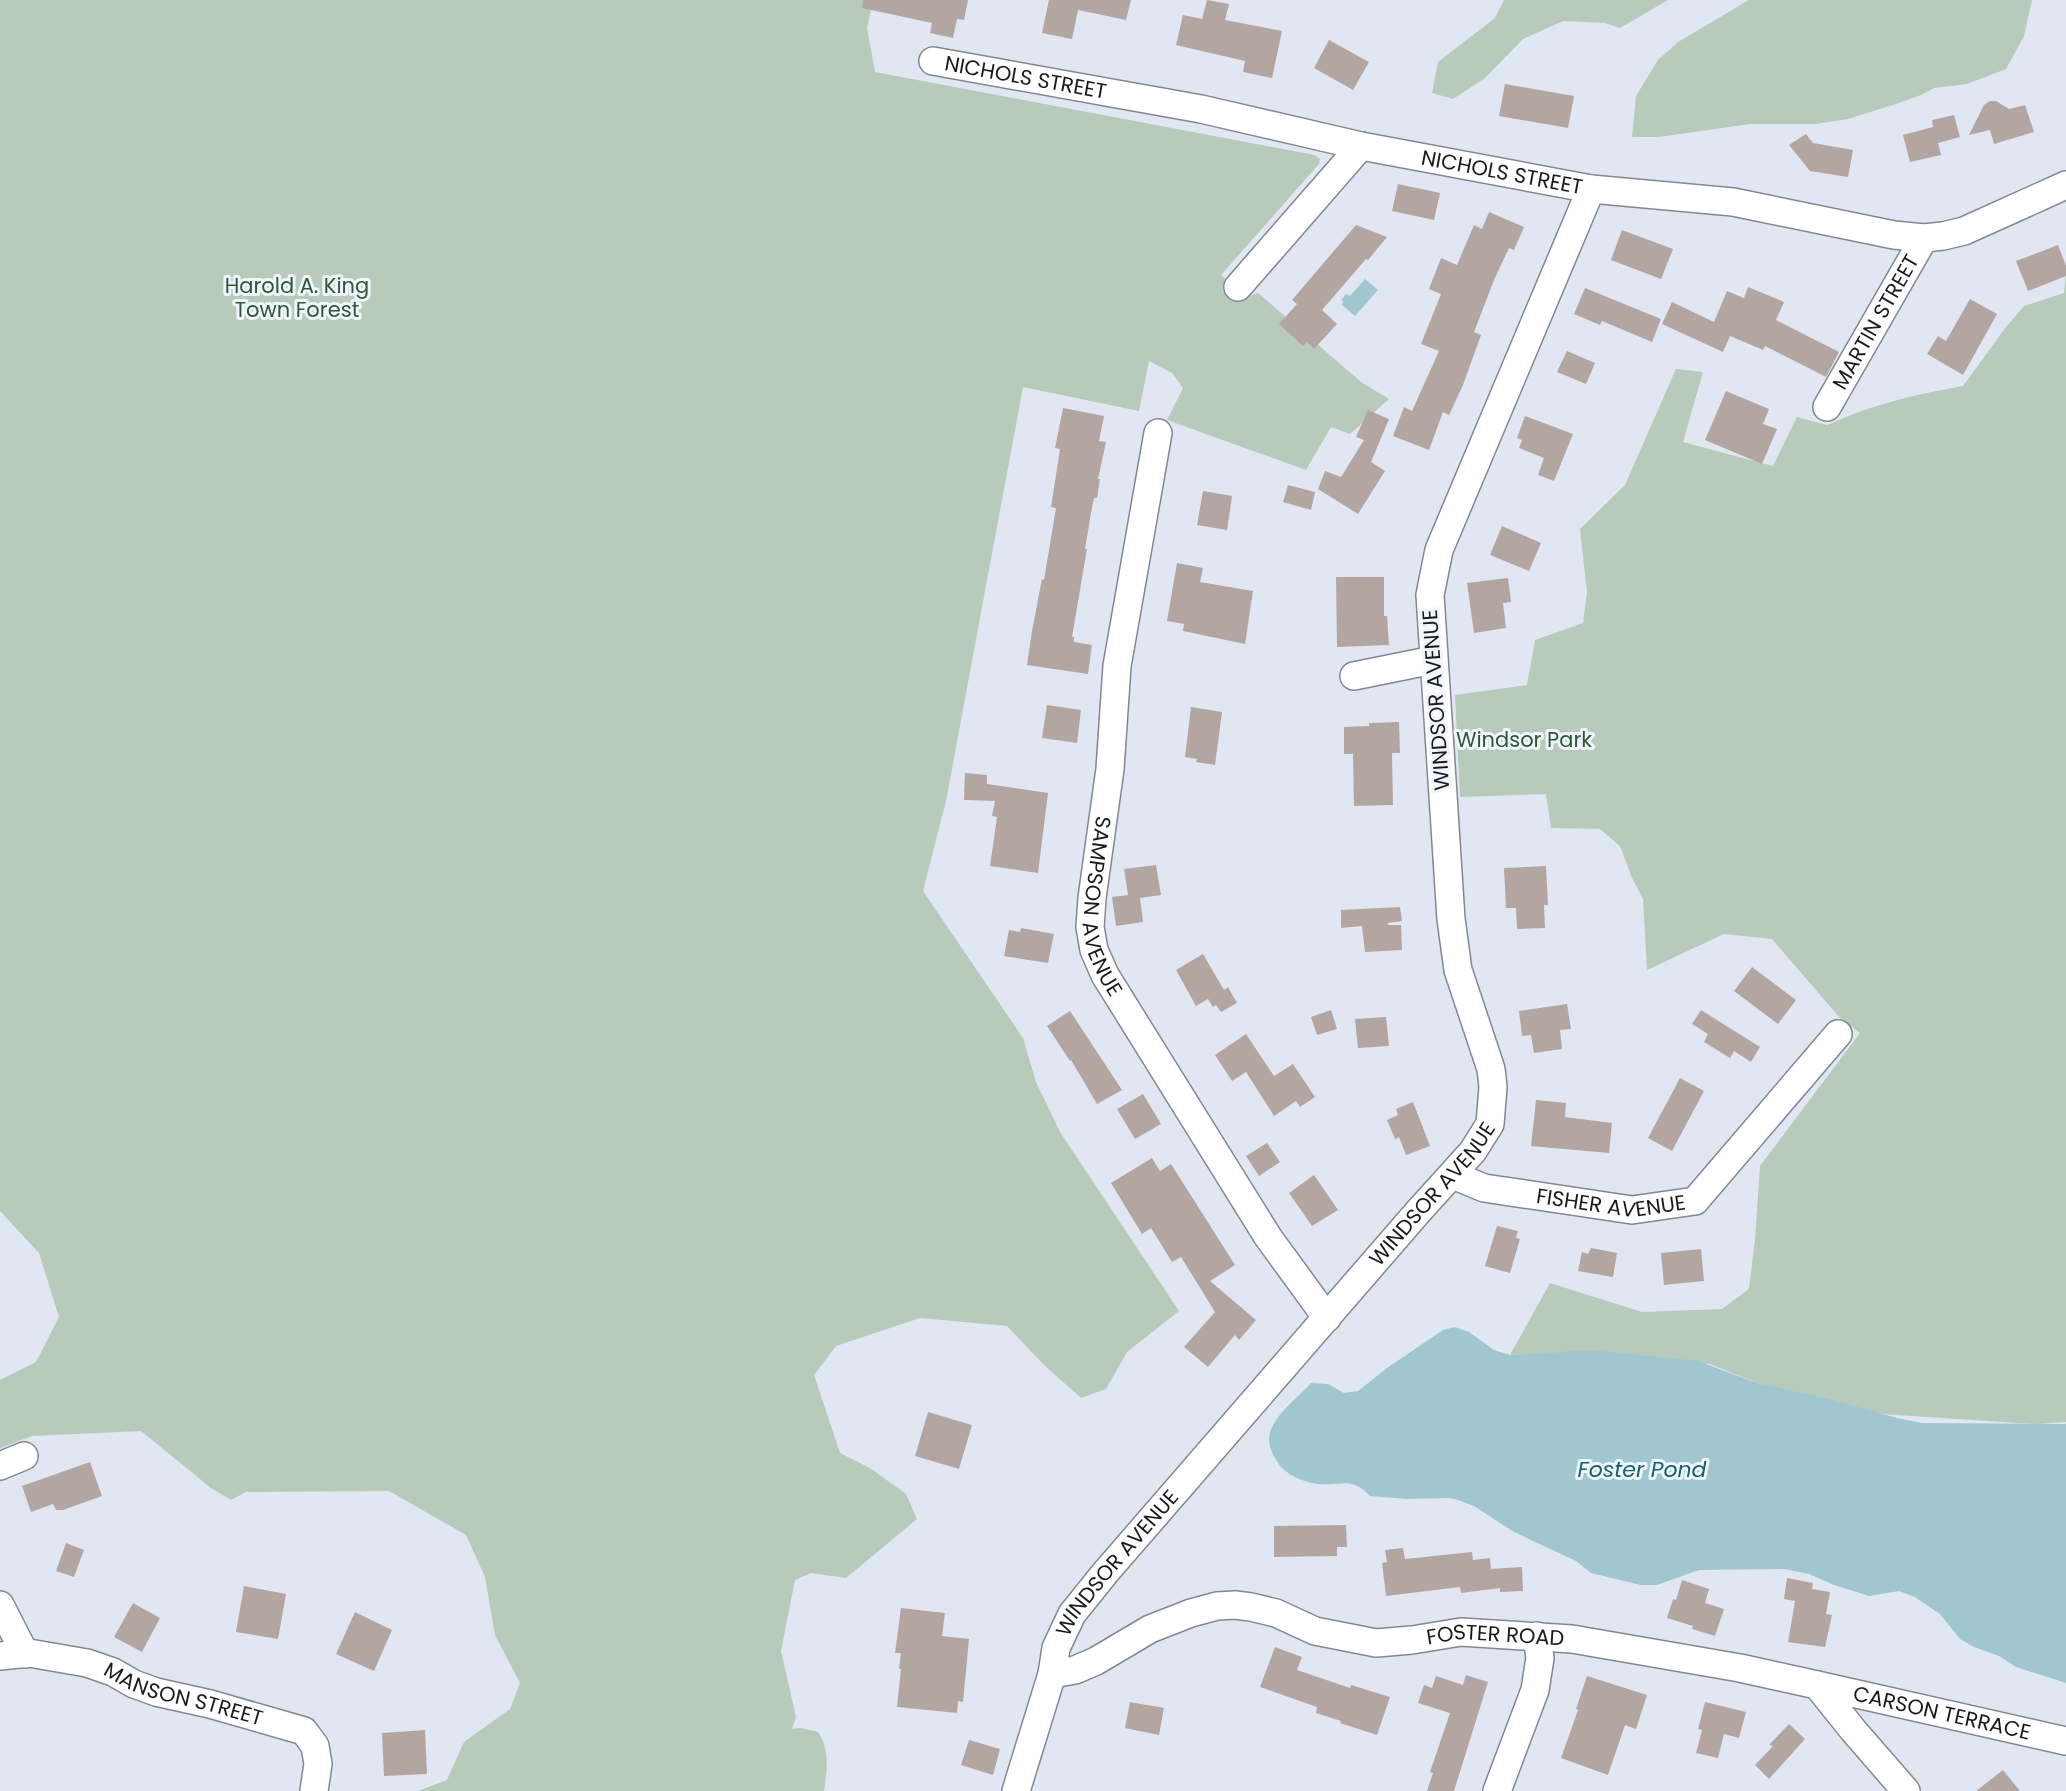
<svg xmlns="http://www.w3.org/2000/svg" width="2066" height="1791" font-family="Poppins,sans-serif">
  <rect width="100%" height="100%" fill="#e0e7f2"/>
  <path fill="#b8cab9" d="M 0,0 L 873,0 L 867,28 L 875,72 L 1315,155 L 1320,159 L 1319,164 L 1221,275 L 1247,297 L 1258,293 L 1361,382 L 1389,399 L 1350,434 L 1331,427 L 1306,470 L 1167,420 L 1183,388 L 1172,373 L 1149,361 L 1139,411 L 1023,387 L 946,801 L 923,891 L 1023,1038 L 1036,1082 L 1060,1132 L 1179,1311 L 1127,1352 L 1106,1389 L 1081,1398 L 1044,1365 L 1007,1326 L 920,1318 L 836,1346 L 814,1375 L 840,1453 L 870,1468 L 906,1494 L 917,1519 L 846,1578 L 811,1573 L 795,1580 L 781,1651 L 796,1717 L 792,1729 L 801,1728 L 818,1732 C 830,1750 827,1770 824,1791 L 418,1791 L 447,1780 L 464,1742 L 510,1709 L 520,1683 L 495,1635 L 485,1577 L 466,1535 L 389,1491 L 246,1492 L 231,1500 L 211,1488 L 141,1431 L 32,1436 L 0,1448 L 0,1380 L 36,1362 L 59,1317 L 39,1253 L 0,1211 Z
    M 1504,0 L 1668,0 L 1620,28 L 1605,23 L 1563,21 L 1523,39 L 1485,78 L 1453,99 L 1432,93 L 1438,62 L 1495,18 Z
    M 1749,0 L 2032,0 L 2024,36 L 2006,69 L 1967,84 L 1934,88 L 1921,95 L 1899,103 L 1848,119 L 1816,124 L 1750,124 L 1659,137 L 1632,137 L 1636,96 L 1658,60 L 1678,42 Z
    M 2066,270 L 2066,1422 L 2035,1424 L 1881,1414 L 1757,1383 L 1710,1364 L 1566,1352 L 1510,1355 L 1550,1283 L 1642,1312 L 1722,1309 L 1749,1289 L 1755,1240 L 1760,1166 L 1860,1033 L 1840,1018 L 1772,939 L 1724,934 L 1647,970 L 1643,899 L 1632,878 L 1620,846 L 1600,829 L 1551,828 L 1546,794 L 1460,797 L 1455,695 L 1527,685 L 1535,640 L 1583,623 L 1587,592 L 1580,529 L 1625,485 L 1676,369 L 1703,372 L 1683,442 L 1773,466 L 1797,417 L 1827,425 C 1871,405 1916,394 1963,386 L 2006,327 L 2024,306 L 2064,293 Z"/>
  <path fill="#a0c7d0" d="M 1365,279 L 1378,290 L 1355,316 L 1342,305 L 1343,302 L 1341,300 L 1346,294 L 1350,296 Z
    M 1455,1327 L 1469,1332 L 1494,1350 L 1510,1355 L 1591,1350 L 1698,1361 L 1757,1383 L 1829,1399 L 1897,1418 L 1922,1423 L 2066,1424 L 2066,1683 L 2016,1667 L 1999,1656 L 1974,1647 L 1960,1639 L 1940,1614 L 1915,1597 L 1899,1591 L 1869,1596 L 1834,1585 L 1809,1574 L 1784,1569 L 1699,1570 L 1657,1585 L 1641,1585 L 1591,1573 L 1576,1561 L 1514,1532 L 1474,1506 L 1458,1500 L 1449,1498 L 1407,1499 L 1370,1496 C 1351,1476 1342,1486 1319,1484 C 1305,1483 1286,1475 1278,1463 C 1274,1456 1268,1447 1269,1437 C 1272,1416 1298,1398 1311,1383 L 1328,1384 L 1344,1393 L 1358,1391 L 1387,1368 L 1443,1330 Z"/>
  <path fill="#b3a6a1" d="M 863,0 L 968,0 L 964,20 L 957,19 L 953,38 L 930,33 L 932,23 L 862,8 Z
    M 1049,0 L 1131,0 L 1126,20 L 1078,10 L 1072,39 L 1042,33 Z
    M 1207,0 L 1229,4 L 1225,20 L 1282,31 L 1272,78 L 1243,72 L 1245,61 L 1176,45 L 1183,15 L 1202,19 Z
    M 1329,40 L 1369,62 L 1353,90 L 1314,68 Z
    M 1505,84 L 1574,96 L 1568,128 L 1499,116 Z
    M 1990,101 L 1996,101 L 2009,109 L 2025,105 L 2034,132 L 1994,144 L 1990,130 L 1969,135 L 1984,105 Z
    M 1954,115 L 1960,137 L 1938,143 L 1941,155 L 1910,162 L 1903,135 L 1933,127 L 1932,120 Z
    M 1806,134 L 1813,143 L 1853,150 L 1848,177 L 1810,171 L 1789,145 Z
    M 1398,184 L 1440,193 L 1434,220 L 1392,211 Z
    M 1489,212 L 1524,227 L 1514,250 L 1509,248 L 1494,280 L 1474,332 L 1481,335 L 1463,385 L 1449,415 L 1443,412 L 1429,450 L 1393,436 L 1404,407 L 1412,411 L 1439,351 L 1421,344 L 1441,294 L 1429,289 L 1441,258 L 1457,265 L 1474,225 L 1482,229 Z
    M 1356,225 L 1387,237 L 1368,260 L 1366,259 L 1322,310 L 1337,324 L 1314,349 L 1307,342 L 1303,346 L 1279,324 L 1297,304 L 1292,300 Z
    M 1622,230 L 1673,249 L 1661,279 L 1611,260 Z
    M 2058,245 L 2066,266 L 2066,276 L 2028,291 L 2016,261 Z
    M 1748,287 L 1784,302 L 1776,320 L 1839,352 L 1826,377 L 1765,346 L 1763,350 L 1730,336 L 1723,352 L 1662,324 L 1672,302 L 1714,322 L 1727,291 L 1744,298 Z
    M 1585,288 L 1661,319 L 1652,342 L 1602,321 L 1600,325 L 1574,314 Z
    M 1970,299 L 1997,314 L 1963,375 L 1927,354 L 1938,336 L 1946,341 Z
    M 1567,351 L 1595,363 L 1586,384 L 1557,372 Z
    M 1726,391 L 1769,409 L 1763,424 L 1777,429 L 1762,464 L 1705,440 Z
    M 1063,408 L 1104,416 L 1099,441 L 1106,442 L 1098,479 L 1100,479 L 1097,498 L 1094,498 L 1091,513 L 1085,549 L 1087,549 L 1072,637 L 1074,637 L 1074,642 L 1092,645 L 1088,674 L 1027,665 L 1032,631 L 1042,579 L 1044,580 L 1056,508 L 1051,507 L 1060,449 L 1055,448 Z
    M 1368,410 L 1389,419 L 1371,462 L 1385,471 L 1358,514 L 1318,489 L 1325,471 L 1341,477 L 1364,440 L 1356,437 Z
    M 1525,416 L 1573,434 L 1554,481 L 1538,475 L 1544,458 L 1519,448 L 1522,440 L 1517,438 Z
    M 1288,485 L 1315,492 L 1311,510 L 1283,502 Z
    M 1203,491 L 1232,496 L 1227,530 L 1197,525 Z
    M 1502,526 L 1541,543 L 1529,571 L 1490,555 Z
    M 1177,563 L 1203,568 L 1200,582 L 1253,591 L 1245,644 L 1183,631 L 1184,624 L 1167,621 Z
    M 1336,577 L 1384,577 L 1384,616 L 1387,616 L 1389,645 L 1337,647 Z
    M 1508,578 L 1511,602 L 1503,603 L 1506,628 L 1474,633 L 1467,583 Z
    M 1047,705 L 1081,710 L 1077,743 L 1042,738 Z
    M 1191,707 L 1222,712 L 1215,765 L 1196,762 L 1197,759 L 1185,757 Z
    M 1399,722 L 1400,753 L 1392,753 L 1393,805 L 1354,806 L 1353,754 L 1344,754 L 1344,727 L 1369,726 L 1369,723 Z
    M 965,773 L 987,775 L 987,784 L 1048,793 L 1038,873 L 990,866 L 997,817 L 992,816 L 995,801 L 964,800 Z
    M 1156,865 L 1161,895 L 1140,898 L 1143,922 L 1116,926 L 1112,897 L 1128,895 L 1124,869 Z
    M 1546,866 L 1548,905 L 1544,905 L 1545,928 L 1517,929 L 1516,908 L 1506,908 L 1504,868 Z
    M 1400,907 L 1402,921 L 1388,923 L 1388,925 L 1401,925 L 1402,950 L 1365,952 L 1362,926 L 1341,928 L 1341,910 Z
    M 1021,928 L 1054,934 L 1048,963 L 1004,956 L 1009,930 L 1020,932 Z
    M 1203,954 L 1224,990 L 1228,987 L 1237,1003 L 1221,1012 L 1216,1005 L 1213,1007 L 1208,999 L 1196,1006 L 1176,970 Z
    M 1752,967 L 1796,1000 L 1778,1024 L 1734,991 Z
    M 1567,1004 L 1571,1029 L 1560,1030 L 1562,1049 L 1534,1053 L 1531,1035 L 1522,1036 L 1519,1011 Z
    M 1331,1010 L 1337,1029 L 1317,1035 L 1311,1017 Z
    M 1701,1010 L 1760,1047 L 1751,1062 L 1734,1051 L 1730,1058 L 1704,1042 L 1708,1034 L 1692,1024 Z
    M 1070,1011 L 1122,1090 L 1097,1104 L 1071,1060 L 1070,1061 L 1047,1026 Z
    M 1386,1017 L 1389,1046 L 1358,1048 L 1355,1019 Z
    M 1246,1034 L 1274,1076 L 1293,1064 L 1315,1097 L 1300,1107 L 1296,1101 L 1274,1116 L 1246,1072 L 1232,1081 L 1215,1055 Z
    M 1680,1078 L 1704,1091 L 1672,1151 L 1648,1138 Z
    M 1143,1094 L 1161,1124 L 1135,1139 L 1117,1109 Z
    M 1536,1100 L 1566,1103 L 1565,1117 L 1612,1123 L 1609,1153 L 1531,1146 Z
    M 1413,1102 L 1430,1146 L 1406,1155 L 1399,1137 L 1395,1139 L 1387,1120 L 1398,1115 L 1396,1109 Z
    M 1267,1143 L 1280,1162 L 1259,1176 L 1246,1156 Z
    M 1152,1158 L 1160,1171 L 1171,1164 L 1235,1265 L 1210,1281 L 1256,1320 L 1239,1340 L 1235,1335 L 1208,1367 L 1184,1347 L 1215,1312 L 1181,1257 L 1172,1262 L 1151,1228 L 1142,1234 L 1111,1183 Z
    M 1314,1175 L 1338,1210 L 1312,1226 L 1289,1193 Z
    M 1497,1226 L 1518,1231 L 1516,1238 L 1520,1239 L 1510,1273 L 1485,1266 Z
    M 1591,1248 L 1617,1253 L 1613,1277 L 1578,1271 L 1582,1252 L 1588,1254 Z
    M 1701,1249 L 1704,1281 L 1664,1285 L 1661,1253 Z
    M 928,1412 L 972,1425 L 959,1469 L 915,1456 Z
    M 90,1462 L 102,1496 L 63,1510 L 56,1510 L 53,1504 L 31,1512 L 22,1486 Z
    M 1346,1525 L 1347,1547 L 1337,1547 L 1337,1556 L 1274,1557 L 1274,1526 Z
    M 66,1543 L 84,1550 L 74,1577 L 56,1571 Z
    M 1403,1548 L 1405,1559 L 1472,1552 L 1473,1560 L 1490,1558 L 1491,1569 L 1522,1567 L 1523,1591 L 1500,1592 L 1500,1588 L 1461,1593 L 1460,1587 L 1386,1596 L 1382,1563 L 1387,1562 L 1385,1550 Z
    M 1787,1578 L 1813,1583 L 1812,1589 L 1830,1592 L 1826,1614 L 1832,1615 L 1825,1647 L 1788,1642 L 1795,1601 L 1784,1599 Z
    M 1682,1580 L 1709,1589 L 1705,1603 L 1724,1609 L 1715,1636 L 1692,1629 L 1693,1626 L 1667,1618 L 1673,1599 L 1676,1600 Z
    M 244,1586 L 286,1594 L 278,1639 L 236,1632 Z
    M 133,1603 L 160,1618 L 142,1652 L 114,1637 Z
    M 901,1608 L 945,1613 L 942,1636 L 969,1639 L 963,1702 L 958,1701 L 957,1713 L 897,1707 L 901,1669 L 899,1669 L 901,1653 L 895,1653 Z
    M 355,1612 L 392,1630 L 374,1671 L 336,1654 Z
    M 1275,1647 L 1302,1657 L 1297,1670 L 1350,1688 L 1351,1685 L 1390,1697 L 1377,1735 L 1340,1723 L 1341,1721 L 1316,1713 L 1317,1707 L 1260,1687 Z
    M 1466,1675 L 1488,1682 L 1454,1791 L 1427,1791 L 1433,1773 L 1430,1772 L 1450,1713 L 1418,1703 L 1424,1685 L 1432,1688 L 1436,1676 L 1463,1685 Z
    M 1587,1676 L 1647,1695 L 1636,1729 L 1625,1725 L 1608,1775 L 1561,1758 L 1578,1710 L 1576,1709 Z
    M 1130,1702 L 1164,1708 L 1159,1735 L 1125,1728 Z
    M 1705,1702 L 1746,1712 L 1739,1738 L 1724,1734 L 1718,1758 L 1696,1753 L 1702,1730 L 1698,1729 Z
    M 1789,1724 L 1805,1739 L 1769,1779 L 1755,1765 L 1773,1746 L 1769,1745 Z
    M 425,1730 L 427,1774 L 384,1776 L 382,1733 Z
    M 969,1740 L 1000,1749 L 993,1775 L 961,1765 Z
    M 2003,1770 L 2020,1791 L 1976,1791 Z"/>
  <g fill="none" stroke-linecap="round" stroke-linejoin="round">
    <defs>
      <g id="minor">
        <path id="s1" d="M 933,61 L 1201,109 L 1361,146 L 1591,189 L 1733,202 L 1894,235 L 1924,238 L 1943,236 L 1964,231 L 2066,185"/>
        <path d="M 1238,287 L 1361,146"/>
        <path id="s2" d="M 1827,407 L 1924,238"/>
        <path id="s3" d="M 1158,433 L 1117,666 L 1110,769 L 1092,898 L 1090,927 L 1094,950 L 1105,975 L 1268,1237 L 1327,1318"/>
        <path d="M 1354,676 L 1433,660"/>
        <path id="s4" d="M 1453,1175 L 1484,1188 L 1632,1210 L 1695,1201 L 1838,1034"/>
        <path d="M 0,1466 L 24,1456"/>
        <path d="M 0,1605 L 25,1654"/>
        <path id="s5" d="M 0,1656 L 29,1653 L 87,1663 L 113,1672 L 134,1684 L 156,1692 L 210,1704 L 304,1731 L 315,1746 L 318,1764 L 314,1791"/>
        <path id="s6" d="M 1052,1674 L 1075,1670 L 1096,1661 L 1150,1629 L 1191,1613 L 1217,1606 L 1235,1605 L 1251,1607 L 1276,1613 L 1315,1631 L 1376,1643 L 1412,1640 L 1461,1632 L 1572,1639 L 1740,1668 L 1817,1685 L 1853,1730 L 1906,1791"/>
        <path id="s7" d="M 1817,1685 L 2066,1741"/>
        <path id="s8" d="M 1016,1791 L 1052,1674 L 1056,1648 L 1072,1614 L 1105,1573 L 1417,1213 L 1473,1151 L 1490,1124 L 1493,1087 L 1491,1069 L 1458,970 L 1451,919 L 1430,595 L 1439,550 L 1591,189"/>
        <path d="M 1497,1791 L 1535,1690 L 1540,1658 L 1537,1636"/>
      </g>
    </defs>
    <use href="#minor" stroke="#818892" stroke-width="30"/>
    <use href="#minor" stroke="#fff" stroke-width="27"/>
  </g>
  <g text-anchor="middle" stroke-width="6" stroke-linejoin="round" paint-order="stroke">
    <g font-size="21" fill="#181b1e" stroke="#eff4fd">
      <text dy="7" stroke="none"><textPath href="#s1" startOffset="94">NICHOLS STREET</textPath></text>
      <text dy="7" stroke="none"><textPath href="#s1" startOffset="580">NICHOLS STREET</textPath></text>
      <text dy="7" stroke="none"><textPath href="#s2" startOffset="98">MARTIN STREET</textPath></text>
      <text transform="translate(1436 700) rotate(-94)" y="7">WINDSOR AVENUE</text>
      <text dy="7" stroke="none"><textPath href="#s3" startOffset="480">SAMPSON AVENUE</textPath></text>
      <text dy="7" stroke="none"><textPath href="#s8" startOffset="740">WINDSOR AVENUE</textPath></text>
      <text dy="7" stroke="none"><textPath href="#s4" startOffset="162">FISHER AVENUE</textPath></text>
      <text dy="7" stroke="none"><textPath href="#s8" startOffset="254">WINDSOR AVENUE</textPath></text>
      <text dy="7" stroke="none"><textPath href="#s6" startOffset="465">FOSTER ROAD</textPath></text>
      <text dy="7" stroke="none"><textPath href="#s5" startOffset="190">MANSON STREET</textPath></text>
      <text dy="7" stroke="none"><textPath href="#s7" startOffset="128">CARSON TERRACE</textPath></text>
    </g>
    <g font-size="21" fill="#2f5835" stroke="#eff4fd">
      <text x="297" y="293">Harold A. King<tspan x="297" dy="24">Town Forest</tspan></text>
      <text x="1524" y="747">Windsor Park</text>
    </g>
    <g font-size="22" font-style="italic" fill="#13626f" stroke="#eff4fd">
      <text x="1642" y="1477">Foster Pond</text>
    </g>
  </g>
</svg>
